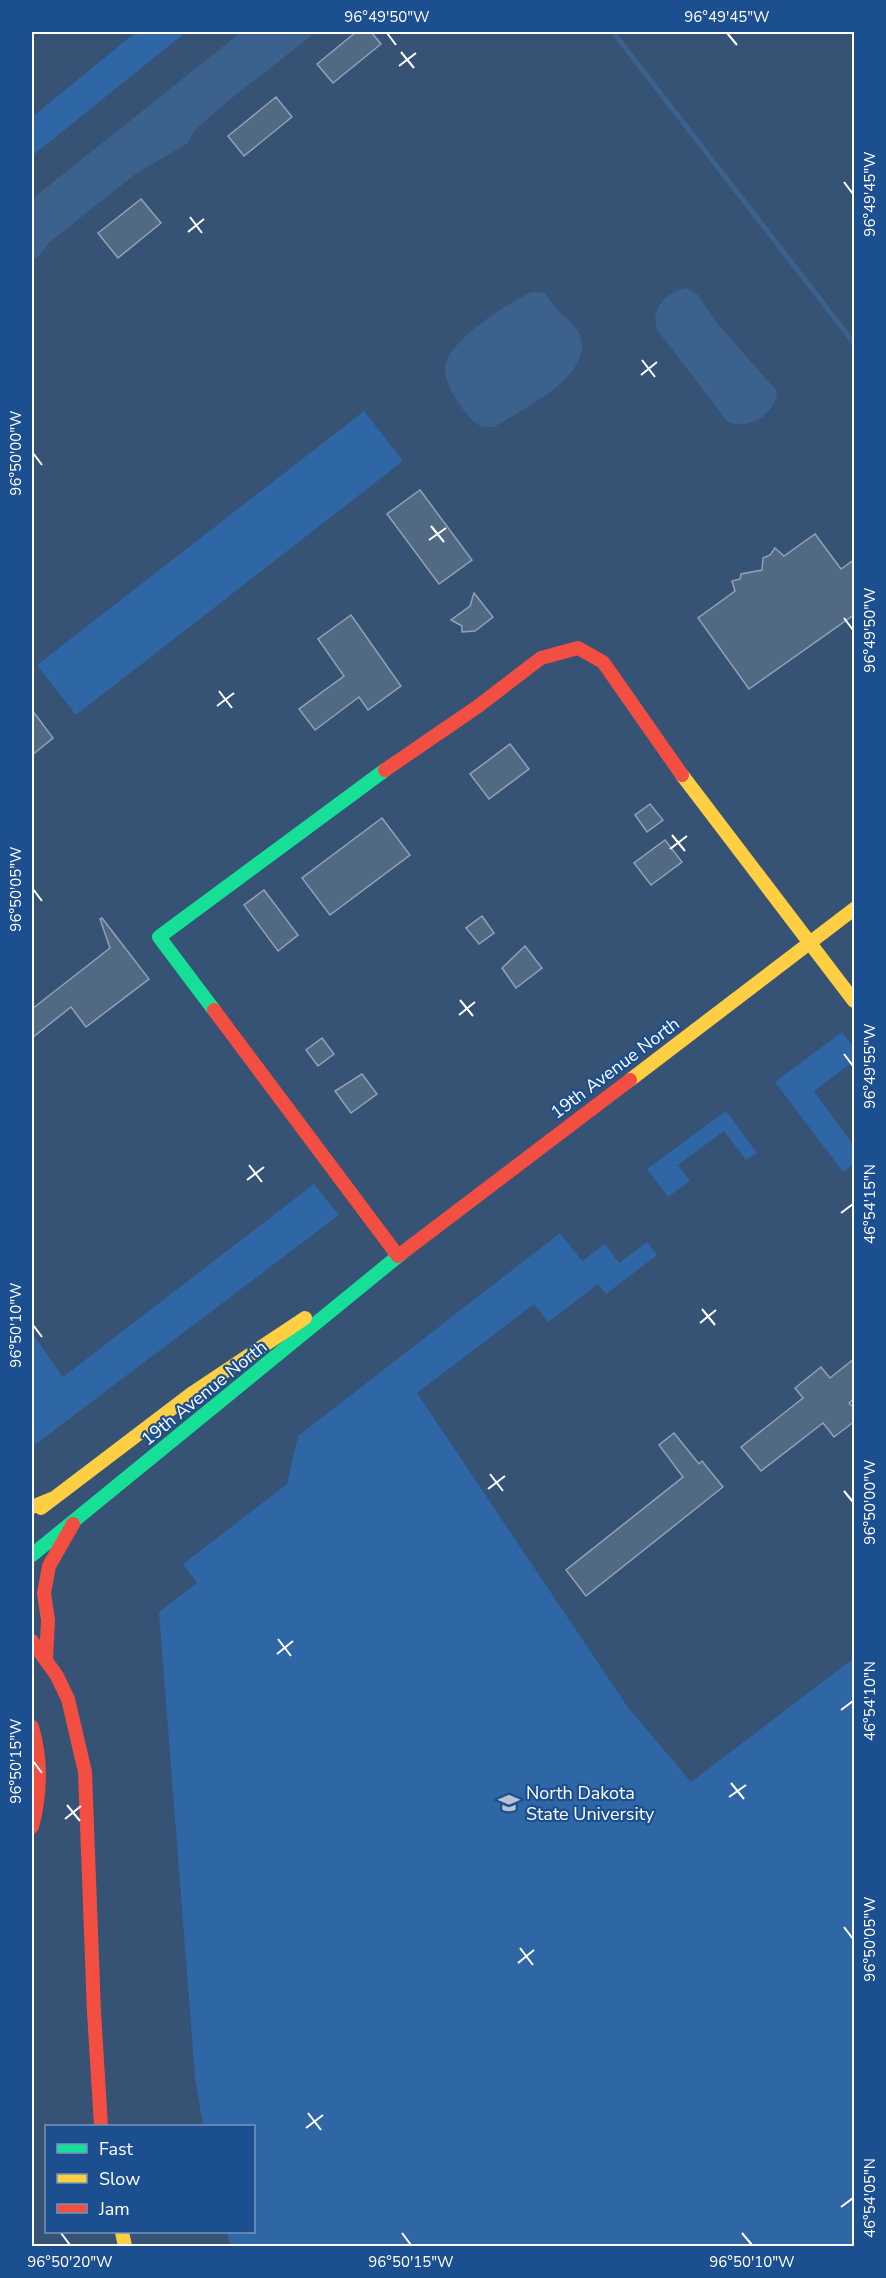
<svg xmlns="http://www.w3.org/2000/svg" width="886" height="2278" font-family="'Nunito Sans',sans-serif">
  <rect width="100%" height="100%" fill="#365274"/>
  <path fill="#2f66a5" d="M 136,32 L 186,32 L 32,156 L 32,117 Z
    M 364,411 L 403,461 L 76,715 L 37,665 Z
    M 842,1032 L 854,1048 L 854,1061 L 814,1091 L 854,1146 L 854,1163 L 843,1172 L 775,1082 Z
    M 726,1111 L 757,1153 L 746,1160 L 724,1131 L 678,1165 L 690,1181 L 668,1197 L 647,1169 Z
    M 314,1184 L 339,1215 L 32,1447 L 32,1333 L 63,1377 Z
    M 560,1233 L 582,1261 L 605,1244 L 619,1263 L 647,1242 L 657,1255 L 606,1294 L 598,1284 L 548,1322 L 534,1304 L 417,1393 L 627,1706 L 691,1782 L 854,1658 L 854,2246 L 230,2246 L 227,2232 L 254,2232 L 254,2126 L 203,2126 L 195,2077 L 159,1612 L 197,1583 L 183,1564 L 287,1484 L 298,1436 Z"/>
  <path fill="#3b618d" d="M 241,32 L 316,32 L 227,102 L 194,131 L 188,143 L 137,173 L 50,242 L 37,258 L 32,261 L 32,199 Z
    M 686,288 L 698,295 L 716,322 L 777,391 C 777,414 746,432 727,421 L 658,331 C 649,310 665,293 686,288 Z
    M 532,292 L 546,293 C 553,311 573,318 580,336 C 595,375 522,410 494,427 C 479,429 473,422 464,411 C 456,399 445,384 445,369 C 445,342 508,303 532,292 Z"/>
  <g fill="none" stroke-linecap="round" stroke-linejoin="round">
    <path stroke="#3b618d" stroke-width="5" d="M 613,32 L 854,343"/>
  </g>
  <path fill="#526984" stroke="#92a2b6" stroke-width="1.5" d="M 356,32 L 371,32 L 381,44 L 333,83 L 317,64 Z
    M 276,97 L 292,117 L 244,156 L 228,136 Z
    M 141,199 L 161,223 L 118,258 L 98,233 Z
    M 420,490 L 472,560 L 439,584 L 387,514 Z
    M 815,534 L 841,569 L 855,559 L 855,614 L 749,689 L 698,618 L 735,591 L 732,581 L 740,579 L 741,574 L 762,570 L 763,558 L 770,555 L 775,548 L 784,556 Z
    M 474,593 L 493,617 L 475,631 L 462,632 L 462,626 L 451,620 L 470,606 Z
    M 351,615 L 401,686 L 368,710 L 359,697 L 315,730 L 299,709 L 344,676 L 318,639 Z
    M 32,710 L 53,738 L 32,755 Z
    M 510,744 L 529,769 L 489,799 L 470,774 Z
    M 650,804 L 663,820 L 647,832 L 635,815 Z
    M 382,818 L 410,855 L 330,915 L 302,878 Z
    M 665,840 L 682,862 L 651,885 L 634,863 Z
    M 264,890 L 298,935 L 278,951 L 244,905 Z
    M 482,916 L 494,933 L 479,944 L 466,928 Z
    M 102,918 L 149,979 L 86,1027 L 71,1007 L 32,1038 L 32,1009 L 110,948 L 100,919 Z
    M 525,946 L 542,968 L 516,988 L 502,968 Z
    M 322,1038 L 334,1054 L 318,1066 L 306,1050 Z
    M 362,1074 L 377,1094 L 351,1113 L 335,1091 Z
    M 855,1358 L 855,1398 L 849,1403 L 855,1409 L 855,1421 L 834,1437 L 823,1423 L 761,1471 L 741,1447 L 803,1398 L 795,1388 L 821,1367 L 830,1378 Z
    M 674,1433 L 699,1464 L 702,1461 L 723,1487 L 586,1596 L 566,1570 L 683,1477 L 659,1445 Z"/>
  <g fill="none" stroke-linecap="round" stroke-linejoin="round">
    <path stroke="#16e098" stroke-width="14" d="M 214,1010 L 159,937 L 385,770
      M 32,1555 L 402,1253"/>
    <path stroke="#ffcf43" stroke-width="14" d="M 682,775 L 854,1001
      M 630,1080 L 854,909
      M 32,1507 L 54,1498
      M 41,1508 L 191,1394 L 305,1318
      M 122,2232 L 125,2246"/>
    <path stroke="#f24e42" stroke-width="14" d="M 385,770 L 477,707 L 541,658 L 578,648 L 603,662 L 682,775
      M 214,1010 L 398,1256
      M 402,1253 L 630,1080
      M 32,1641 L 57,1676 L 68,1699 L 85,1772 L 94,2012 L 101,2126
      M 46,1659 L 48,1620 L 44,1593 L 49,1566 L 73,1524
      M 32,1727 C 42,1761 41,1793 32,1827"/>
  </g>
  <path fill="none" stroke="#fff" stroke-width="2" d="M 387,33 L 396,45M 727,33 L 737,45M 401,52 L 414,68M 399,66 L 416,53M 844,182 L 853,194M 190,217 L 202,233M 188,232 L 204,219M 642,360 L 655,377M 641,375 L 657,362M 33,453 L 42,465M 431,526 L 444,542M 429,540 L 446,528M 844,618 L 853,630M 219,691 L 232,708M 217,706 L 234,693M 672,835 L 685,851M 670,849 L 687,836M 33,889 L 42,901M 460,1000 L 473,1016M 459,1015 L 475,1002M 844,1054 L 853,1066M 249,1165 L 262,1182M 247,1180 L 264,1167M 841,1213 L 853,1204M 702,1309 L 715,1325M 700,1323 L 716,1310M 33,1325 L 42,1337M 490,1474 L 503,1491M 488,1489 L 505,1476M 844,1491 L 853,1502M 278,1639 L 291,1656M 277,1654 L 293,1641M 841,1710 L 853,1701M 33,1761 L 42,1773M 731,1783 L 744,1799M 729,1797 L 746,1785M 67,1805 L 80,1821M 65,1819 L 81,1806M 844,1927 L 853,1939M 520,1948 L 533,1965M 518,1963 L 534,1950M 308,2113 L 321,2130M 306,2128 L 323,2115M 841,2207 L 853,2198M 61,2233 L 70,2245M 402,2233 L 411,2245M 742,2233 L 752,2245"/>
  <defs>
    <symbol id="university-bare" viewBox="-9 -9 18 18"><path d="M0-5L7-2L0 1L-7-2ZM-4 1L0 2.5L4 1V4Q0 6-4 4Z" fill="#b9c2ce" stroke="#1b4f8f" stroke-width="2.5" paint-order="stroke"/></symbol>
  </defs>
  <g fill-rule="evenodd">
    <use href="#university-bare" x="494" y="1788" width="30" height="30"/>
  </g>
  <g text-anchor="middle" stroke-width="4.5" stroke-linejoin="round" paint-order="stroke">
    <g font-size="18" fill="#fff" stroke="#1b4f8f">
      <text transform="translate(615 1068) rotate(-37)" y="6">19th Avenue North</text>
      <text transform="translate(204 1393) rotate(-39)" y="6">19th Avenue North</text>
    </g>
    <g font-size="18" fill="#fff" stroke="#1b4f8f" text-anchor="start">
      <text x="526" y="1799">North Dakota<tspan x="526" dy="21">State University</tspan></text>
    </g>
  </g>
  <rect width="886" height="2278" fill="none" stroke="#1b4f8f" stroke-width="66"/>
  <rect x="45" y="2125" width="210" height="108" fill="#1b4f8f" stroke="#7695bc" stroke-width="1.5"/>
  <rect x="57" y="2144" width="30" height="9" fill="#16e098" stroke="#7695bc" stroke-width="1.5"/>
  <text x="99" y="2155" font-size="18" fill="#ffffff">Fast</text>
  <rect x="57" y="2174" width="30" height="9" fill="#ffcf43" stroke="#7695bc" stroke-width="1.5"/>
  <text x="99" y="2185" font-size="18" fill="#ffffff">Slow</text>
  <rect x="57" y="2204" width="30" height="9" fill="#f24e42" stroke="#7695bc" stroke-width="1.5"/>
  <text x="99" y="2215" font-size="18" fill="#ffffff">Jam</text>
  <rect x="33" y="33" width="820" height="2212" fill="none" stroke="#fff" stroke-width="2"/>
  <g font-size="15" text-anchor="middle" fill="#fff">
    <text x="387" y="22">96°49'50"W</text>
    <text x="727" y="22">96°49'45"W</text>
    <text transform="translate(870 194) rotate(-90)" y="5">96°49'45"W</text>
    <text transform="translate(16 453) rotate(-90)" y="5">96°50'00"W</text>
    <text transform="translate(870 630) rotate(-90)" y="5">96°49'50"W</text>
    <text transform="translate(16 889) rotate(-90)" y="5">96°50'05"W</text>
    <text transform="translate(870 1066) rotate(-90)" y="5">96°49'55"W</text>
    <text transform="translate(870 1204) rotate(-90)" y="5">46°54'15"N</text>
    <text transform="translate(16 1325) rotate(-90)" y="5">96°50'10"W</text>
    <text transform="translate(870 1502) rotate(-90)" y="5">96°50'00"W</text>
    <text transform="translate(870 1701) rotate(-90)" y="5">46°54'10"N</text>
    <text transform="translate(16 1761) rotate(-90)" y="5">96°50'15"W</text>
    <text transform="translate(870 1939) rotate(-90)" y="5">96°50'05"W</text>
    <text transform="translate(870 2198) rotate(-90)" y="5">46°54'05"N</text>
    <text x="70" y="2267">96°50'20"W</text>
    <text x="411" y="2267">96°50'15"W</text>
    <text x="752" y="2267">96°50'10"W</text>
  </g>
</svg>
